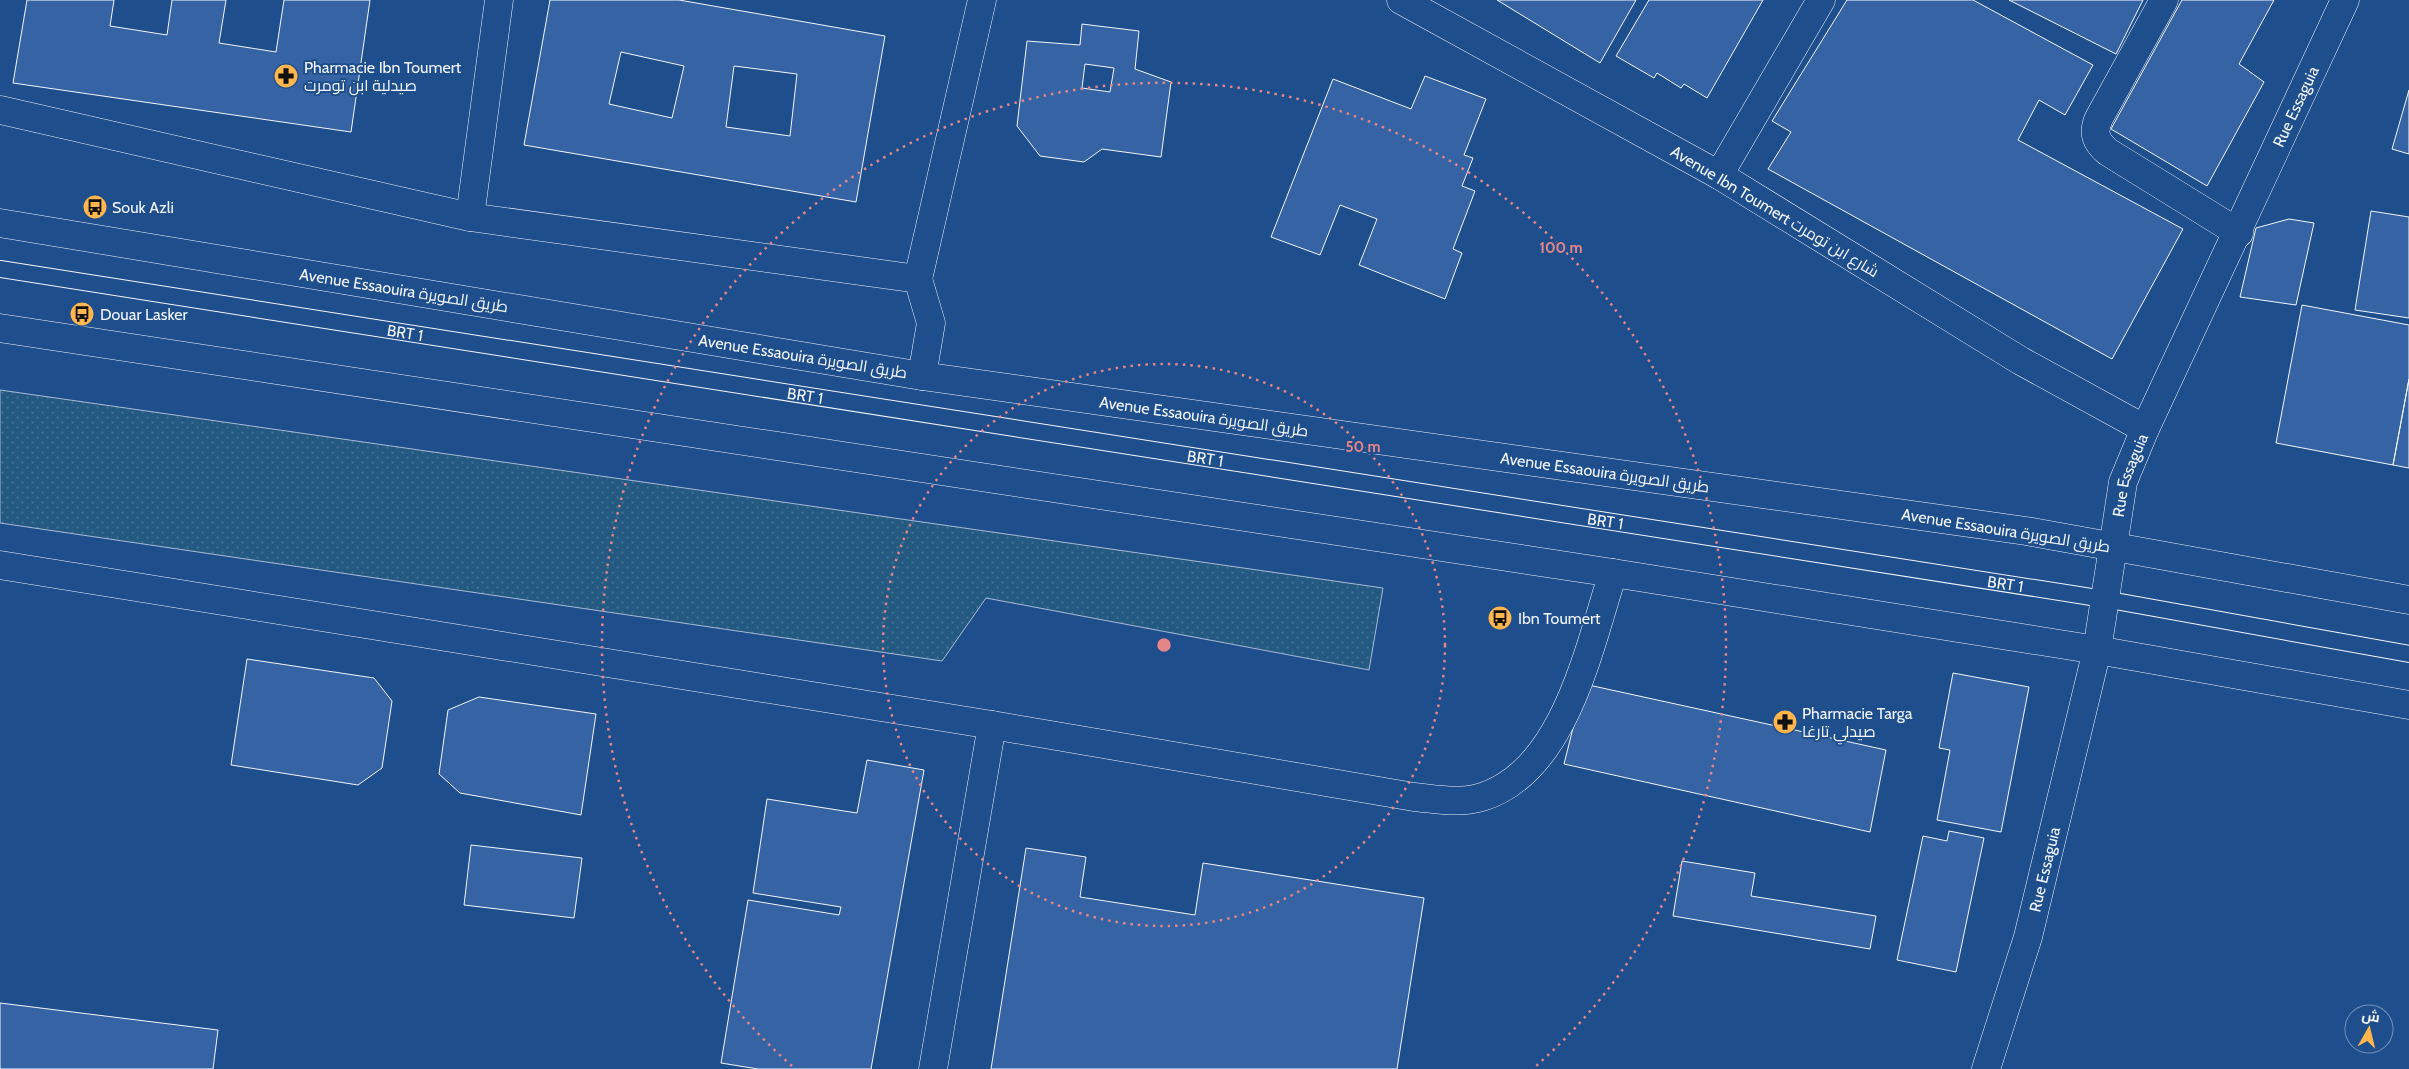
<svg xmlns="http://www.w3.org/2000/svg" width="2409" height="1069" font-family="Cabin,Cairo,sans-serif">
  <defs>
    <pattern id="grass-dots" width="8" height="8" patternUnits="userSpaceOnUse" patternTransform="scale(1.25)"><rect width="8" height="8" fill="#245a82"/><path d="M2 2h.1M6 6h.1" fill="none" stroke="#447295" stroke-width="1.8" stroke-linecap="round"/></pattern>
  </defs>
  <rect width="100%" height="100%" fill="#1f4e8c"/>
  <path fill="url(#grass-dots)" stroke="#a8bbd7" d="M 0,390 L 1383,588 L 1369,670 L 986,598 L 942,661 L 0,523 Z"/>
  <path fill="#3563a3" stroke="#f2f6ff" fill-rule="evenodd" d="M 27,0 L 114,0 L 110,26 L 167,35 L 172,0 L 226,0 L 219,43 L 276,52 L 284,0 L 370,0 L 351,132 L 13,83 Z
    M 550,0 L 679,0 L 885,36 L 856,202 L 524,145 ZM 621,52 L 684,66 L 672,118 L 609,104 ZM 734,66 L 797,74 L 790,136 L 726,127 Z
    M 1497,0 L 1636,0 L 1600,63 Z
    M 1649,0 L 1763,0 L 1707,98 L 1684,84 L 1681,88 L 1657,73 L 1654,78 L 1616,56 Z
    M 1847,0 L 1973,0 L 2093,65 L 2065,115 L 2039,100 L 2018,140 L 2183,229 L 2112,359 L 1768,169 L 1791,132 L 1772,121 Z
    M 2009,0 L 2143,0 L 2116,54 Z
    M 2182,0 L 2274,0 L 2239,64 L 2264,82 L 2207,186 L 2111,129 Z
    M 1082,24 L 1139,31 L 1135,69 L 1171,82 L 1161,157 L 1102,149 L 1084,162 L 1040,156 L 1017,126 L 1027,41 L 1080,45 ZM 1085,64 L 1114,68 L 1110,92 L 1082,88 Z
    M 1425,76 L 1486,99 L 1464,155 L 1473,158 L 1462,186 L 1475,191 L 1453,249 L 1462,253 L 1445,299 L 1359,265 L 1377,219 L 1340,205 L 1320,255 L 1271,237 L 1333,79 L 1411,109 Z
    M 2409,90 L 2409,154 L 2392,149 Z
    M 2371,211 L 2409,217 L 2409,318 L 2355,310 Z
    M 2289,219 L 2314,223 L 2296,305 L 2240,297 L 2256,228 Z
    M 2302,305 L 2409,325 L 2409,379 L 2393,465 L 2276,443 Z
    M 2409,379 L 2409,468 L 2393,465 Z
    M 247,659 L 374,678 L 392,701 L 382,768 L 358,785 L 231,765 Z
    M 1953,673 L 2029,687 L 2001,832 L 1937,820 L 1950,750 L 1939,748 Z
    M 1584,684 L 1886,750 L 1870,832 L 1564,764 Z
    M 479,697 L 596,714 L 581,815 L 460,793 L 439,774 L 448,710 Z
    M 867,760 L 924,770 L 871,1069 L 758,1069 L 721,1063 L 748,900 L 839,915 L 841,907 L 753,893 L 767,799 L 857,813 Z
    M 1949,831 L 1984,838 L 1956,972 L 1897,960 L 1923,836 L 1947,841 Z
    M 471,845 L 582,858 L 574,918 L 464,905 Z
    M 1026,848 L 1086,857 L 1080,897 L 1195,915 L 1203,863 L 1424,898 L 1397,1069 L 991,1069 Z
    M 1682,861 L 1755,873 L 1751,896 L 1876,916 L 1870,949 L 1673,916 Z
    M 0,1003 L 218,1030 L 213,1069 L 0,1069 Z"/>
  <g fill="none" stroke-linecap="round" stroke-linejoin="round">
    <defs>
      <g id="service">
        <path id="s1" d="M 0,269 L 2104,599 L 2409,654"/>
      </g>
      <g id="minor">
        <path d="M 1401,0 L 1719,175 L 2021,361 L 2145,429"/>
        <path d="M 2164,0 L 2099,118 C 2092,133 2096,142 2108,152 L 2239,233"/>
        <path d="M 0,110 L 470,217 L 918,279 L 931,323 L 922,376"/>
        <path d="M 1719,175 L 1821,0"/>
        <path d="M 470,217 L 499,0"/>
        <path d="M 918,279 L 982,0"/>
        <path id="s2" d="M 2113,547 L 2123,482 L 2145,429 L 2345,0"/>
        <path d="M 0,565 L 992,725 L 1414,797 C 1436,799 1460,804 1482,797 C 1565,771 1589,647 1613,573"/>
        <path d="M 933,1069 L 992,725"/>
      </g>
      <g id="tertiary">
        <path id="s3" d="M 1986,1069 L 2028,937 L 2097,650 L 2113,547"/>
      </g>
      <path id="primary" d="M 0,223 L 922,376 L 2026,531 L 2409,600
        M 0,328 L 1613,573 L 2097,650 L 2409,705"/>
    </defs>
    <use href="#service" stroke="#f2f6ff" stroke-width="18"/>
    <use href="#minor" stroke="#f2f6ff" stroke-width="29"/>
    <use href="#tertiary" stroke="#f2f6ff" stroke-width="29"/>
    <use href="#primary" stroke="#f2f6ff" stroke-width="29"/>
    <use href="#service" stroke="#1f4e8c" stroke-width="16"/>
    <use href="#minor" stroke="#1f4e8c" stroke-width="28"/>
    <use href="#tertiary" stroke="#1f4e8c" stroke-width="28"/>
    <use href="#primary" stroke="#1f4e8c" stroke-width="28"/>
  </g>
  <g fill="none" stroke="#e38589" stroke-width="2.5" stroke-dasharray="2.5 5">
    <circle cx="1164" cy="645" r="281"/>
    <path d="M792 1066A562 562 0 1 1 1536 1066"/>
  </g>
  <defs>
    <symbol id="pharmacy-disc" viewBox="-11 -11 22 22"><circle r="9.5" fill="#ffb74d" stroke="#1f4e8c"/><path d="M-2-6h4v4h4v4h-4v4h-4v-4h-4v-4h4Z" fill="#111"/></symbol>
    <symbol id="bus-disc" viewBox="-11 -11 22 22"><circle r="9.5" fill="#ffb74d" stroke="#1f4e8c"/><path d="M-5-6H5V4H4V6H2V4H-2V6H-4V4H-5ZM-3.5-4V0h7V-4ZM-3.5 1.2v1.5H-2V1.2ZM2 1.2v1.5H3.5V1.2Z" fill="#111"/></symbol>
  </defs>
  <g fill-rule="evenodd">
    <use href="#pharmacy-disc" x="272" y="62" width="28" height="28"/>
    <use href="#bus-disc" x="81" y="193" width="28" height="28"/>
    <use href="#bus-disc" x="68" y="300" width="28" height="28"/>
    <use href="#bus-disc" x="1486" y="604" width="28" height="28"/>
    <use href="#pharmacy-disc" x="1771" y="708" width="28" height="28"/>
  </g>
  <g text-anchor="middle" stroke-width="4" stroke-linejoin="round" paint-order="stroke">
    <g font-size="16" fill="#f2f6ff" stroke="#1f4e8c" text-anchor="start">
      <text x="304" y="73">Pharmacie Ibn Toumert<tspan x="304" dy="18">صيدلية ابن تومرت</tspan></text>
      <text x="112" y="213">Souk Azli</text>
      <text x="100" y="320">Douar Lasker</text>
      <text x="1518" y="624">Ibn Toumert</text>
      <text x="1802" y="719">Pharmacie Targa<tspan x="1802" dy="18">صيدلي تارغا</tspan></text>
    </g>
    <g font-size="16" fill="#f2f6ff" stroke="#1f4e8c">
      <text dy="6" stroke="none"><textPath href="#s2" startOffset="479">Rue Essaguia</textPath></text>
      <text transform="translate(1775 211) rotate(31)" y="6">Avenue Ibn Toumert شارع ابن تومرت</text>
      <text transform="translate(404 290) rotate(9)" y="6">Avenue Essaouira طريق الصويرة</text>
      <text dy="6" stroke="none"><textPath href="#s1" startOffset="410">BRT 1</textPath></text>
      <text transform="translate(803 356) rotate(9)" y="6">Avenue Essaouira طريق الصويرة</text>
      <text dy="6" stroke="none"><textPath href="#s1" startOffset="815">BRT 1</textPath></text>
      <text transform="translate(1204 416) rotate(8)" y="6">Avenue Essaouira طريق الصويرة</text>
      <text dy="6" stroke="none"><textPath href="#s1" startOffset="1220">BRT 1</textPath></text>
      <text transform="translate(1605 472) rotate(8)" y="6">Avenue Essaouira طريق الصويرة</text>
      <text dy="6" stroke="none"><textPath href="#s2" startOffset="74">Rue Essaguia</textPath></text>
      <text dy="6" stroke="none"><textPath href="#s1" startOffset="1625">BRT 1</textPath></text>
      <text transform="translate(2006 530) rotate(9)" y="6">Avenue Essaouira طريق الصويرة</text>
      <text dy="6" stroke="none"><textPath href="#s1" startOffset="2030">BRT 1</textPath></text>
      <text dy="6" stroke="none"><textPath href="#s3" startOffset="208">Rue Essaguia</textPath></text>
    </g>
  </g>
  <circle cx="1164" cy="645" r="8" fill="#e38589" stroke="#1f4e8c" stroke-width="2.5"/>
  <g font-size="15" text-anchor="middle" font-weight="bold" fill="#e38589" stroke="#1f4e8c" stroke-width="4" stroke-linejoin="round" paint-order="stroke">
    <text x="1561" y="253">100 m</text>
    <text x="1363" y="452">50 m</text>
  </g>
  <g transform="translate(2369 1029) rotate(8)"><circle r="24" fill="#1f4e8c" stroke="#7391ba"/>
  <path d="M0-4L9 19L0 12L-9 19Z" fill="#ffb74d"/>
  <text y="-8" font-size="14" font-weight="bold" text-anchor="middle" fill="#f2f6ff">ش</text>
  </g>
</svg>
